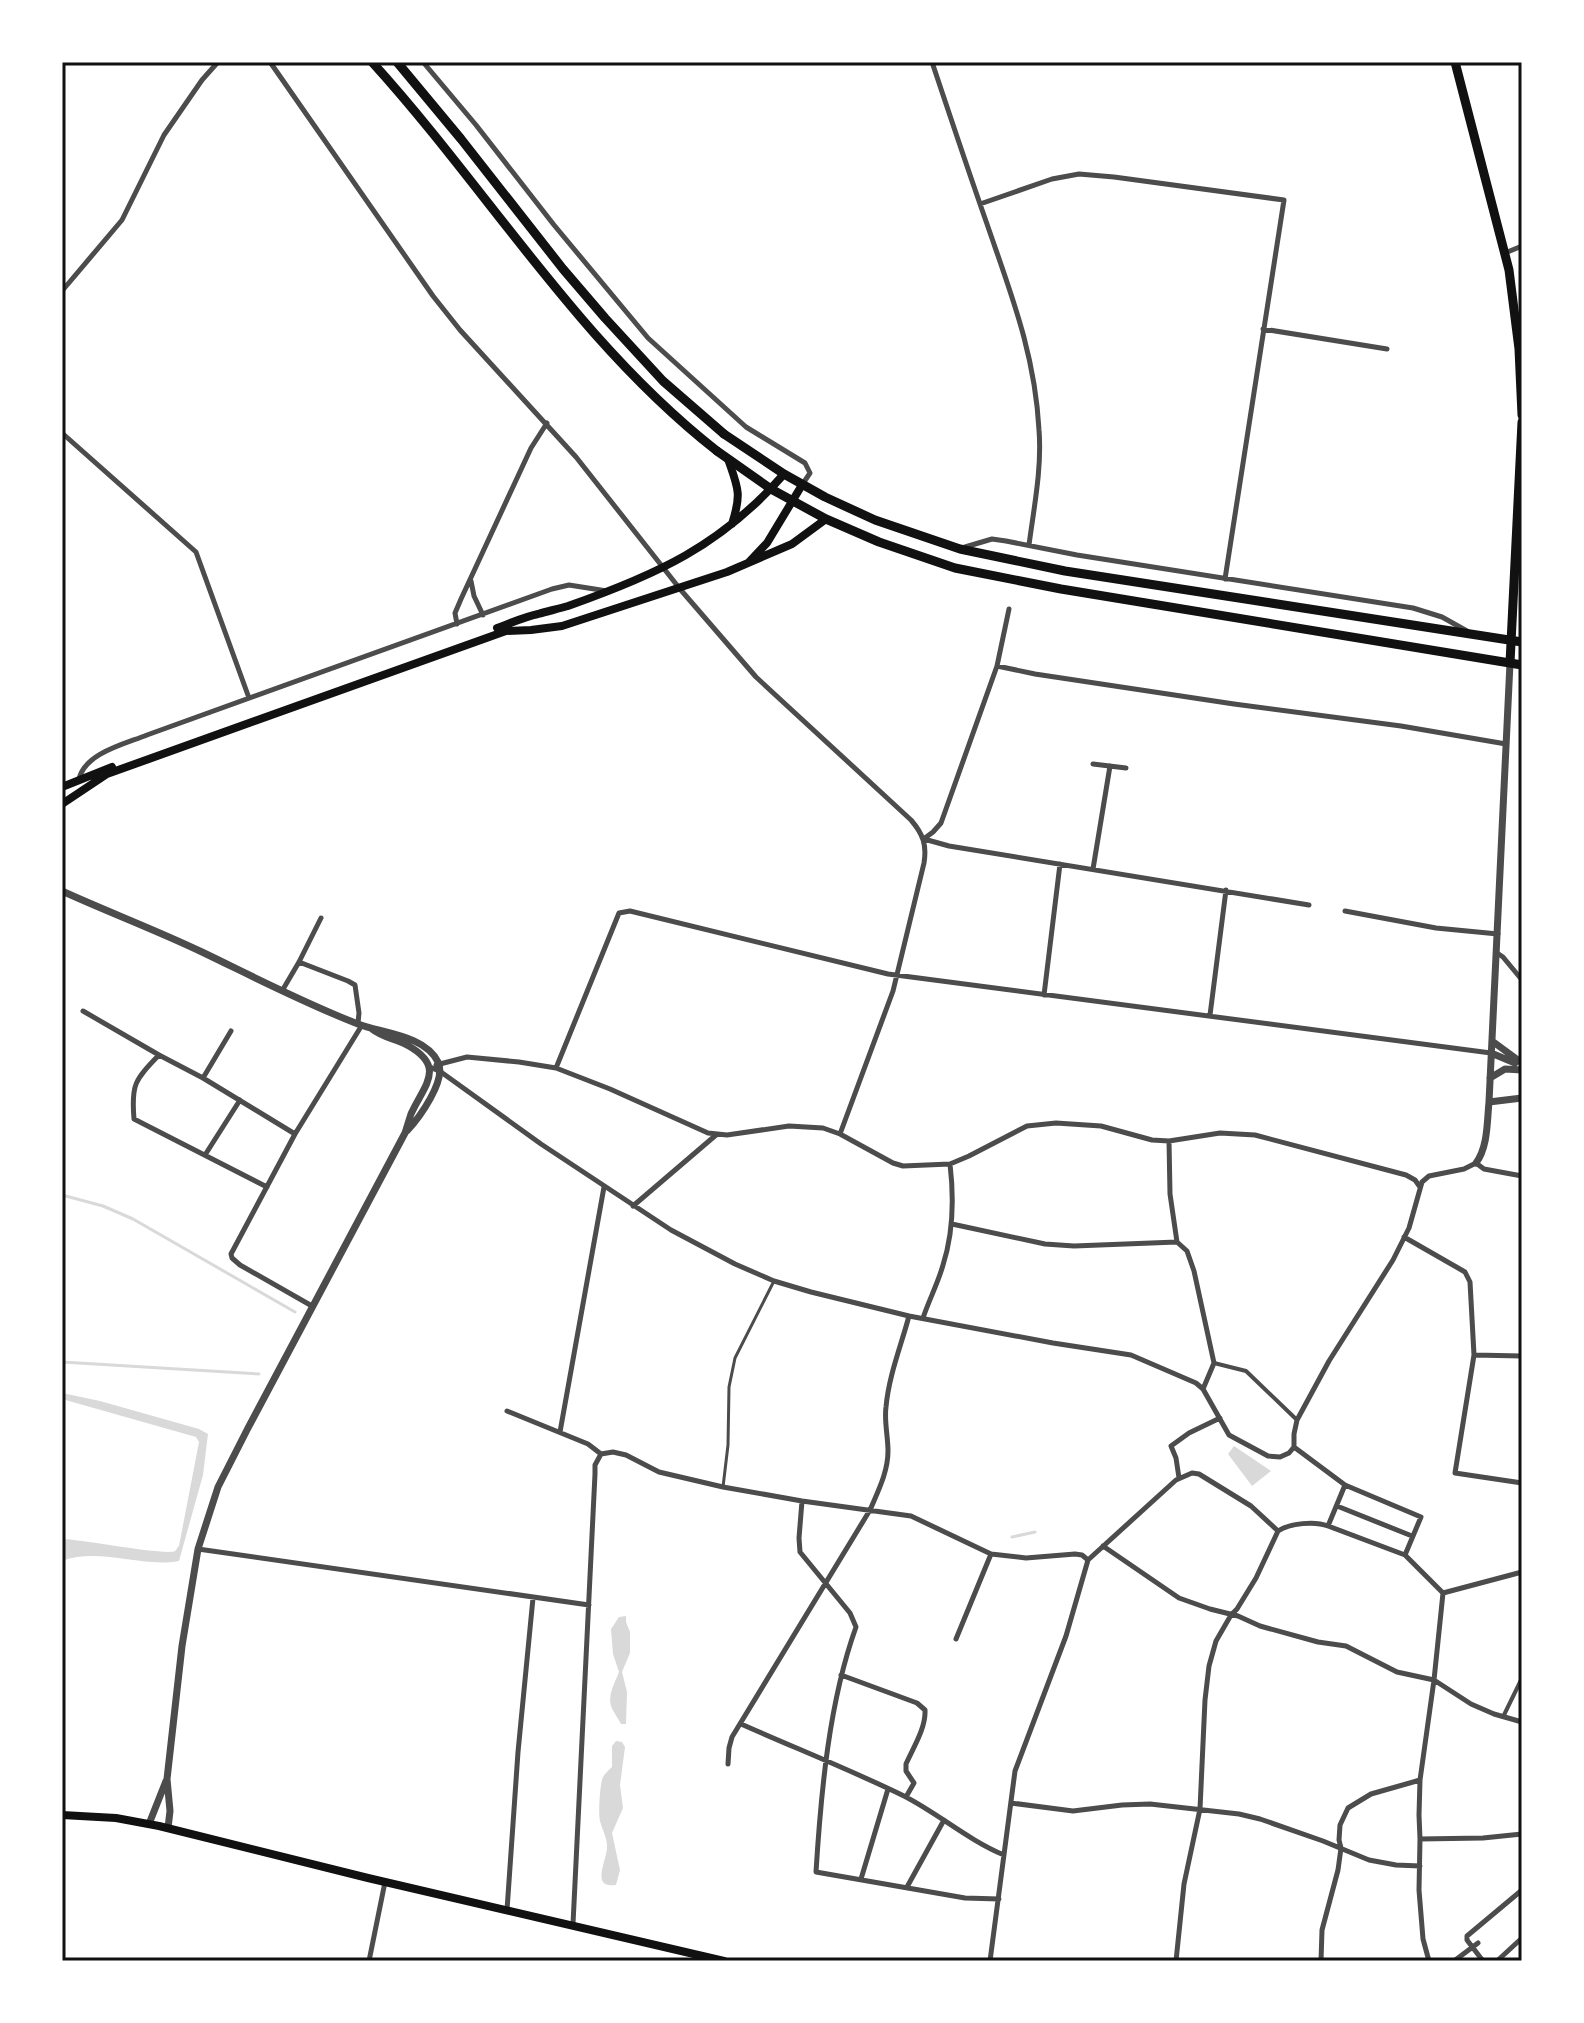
<svg xmlns="http://www.w3.org/2000/svg" width="1584" height="2023" font-family="'PT Serif',serif">
  <rect width="100%" height="100%" fill="#fff"/>
  <path fill="#d9d9d9" d="M 62,1393 L 100,1401 L 199,1429 L 208,1434 L 203,1475 L 179,1561 C 141,1568 100,1547 62,1561 L 62,1539 C 80,1539 167,1556 175,1551 C 177,1550 177,1547 179,1546 L 199,1442 L 196,1437 L 62,1399 Z
    M 1234,1446 L 1271,1471 L 1252,1486 L 1228,1454 Z
    M 626,1616 L 626,1622 L 630,1632 L 630,1653 L 622,1672 L 627,1692 L 626,1724 L 621,1724 C 619,1720 616,1716 614,1712 C 605,1699 614,1685 619,1672 L 613,1654 L 611,1629 L 619,1617 Z
    M 616,1741 L 622,1742 L 625,1747 L 620,1785 L 623,1808 L 612,1833 L 620,1870 L 616,1885 C 589,1889 608,1859 607,1846 C 607,1838 602,1829 600,1821 C 598,1814 600,1783 603,1777 C 605,1773 609,1770 612,1767 L 612,1746 Z"/>
  <g fill="none" stroke-linecap="round" stroke-linejoin="round">
    <path stroke="#d9d9d9" stroke-width="3" d="M 62,1195 L 103,1206 L 133,1219 L 295,1312
      M 62,1362 L 259,1374
      M 1012,1537 L 1035,1532"/>
    <path stroke="#4c4c4c" stroke-width="3" d="M 723,1487 L 728,1445 L 729,1387 L 735,1358 L 774,1281"/>
    <path stroke="#4c4c4c" stroke-width="4" d="M 1214,1363 L 1246,1371 L 1297,1420
      M 1503,1717 L 1522,1678"/>
    <path stroke="#4c4c4c" stroke-width="5" d="M 270,62 L 433,296 L 460,330 L 576,457 L 680,589 L 756,677 L 911,820 C 923,834 927,845 924,863 L 893,991 L 840,1134
      M 423,62 L 476,125 L 554,225 L 648,338 L 746,427 L 805,463 L 810,473 L 802,485
      M 932,62 C 950,116 968,170 987,224 C 1011,294 1035,354 1039,430 C 1042,468 1034,507 1029,545
      M 980,204 L 1052,179 L 1079,174 L 1114,177 L 1284,200 L 1225,579
      M 1505,253 L 1522,246
      M 62,291 L 122,220 L 164,135 L 202,80 L 218,62
      M 1263,329 L 1387,349
      M 62,433 L 196,552 L 249,698
      M 965,547 L 992,539 L 1006,541 L 1077,555 L 1413,608 L 1442,617 L 1467,631
      M 471,581 L 474,596 L 483,615
      M 457,624 L 455,613 L 461,599 L 531,448 L 547,423
      M 997,666 L 1035,674 L 1234,704 L 1401,726 L 1506,744
      M 1093,764 L 1126,768
      M 79,779 C 85,753 125,744 147,735 L 552,589 L 569,585 L 607,591
      M 925,838 L 933,832 L 941,823 L 997,666 L 1009,609
      M 924,839 L 949,846 L 1309,905
      M 1093,869 L 1110,766
      M 1345,911 L 1436,928 L 1498,934
      M 1497,953 L 1503,957 L 1522,980
      M 299,962 L 348,981 L 355,985 L 359,1013 L 358,1023
      M 282,991 L 299,962 L 321,918
      M 1044,995 L 1060,864
      M 83,1011 L 159,1055
      M 1210,1015 L 1226,890
      M 436,1065 L 467,1057 L 519,1062 L 556,1068 L 610,1089 L 708,1133 L 727,1135 L 789,1126 L 823,1128 L 840,1134 L 893,1163 L 903,1166 L 950,1164 L 969,1156 L 1027,1126 L 1056,1123 L 1101,1126 L 1152,1140 L 1169,1141 L 1220,1133 L 1255,1135 L 1406,1175 L 1415,1180 L 1420,1187
      M 430,1067 L 441,1072 L 541,1144 L 671,1230 L 735,1264 L 774,1281 L 811,1292 L 909,1316 L 1053,1343 L 1131,1355 L 1196,1383 L 1203,1389 L 1229,1435 L 1268,1456 L 1280,1457 L 1289,1453 L 1294,1447
      M 556,1068 L 619,913 L 630,911 L 888,974 L 1491,1053
      M 203,1078 L 231,1031
      M 1169,1141 L 1170,1194 L 1177,1242 L 1187,1251 L 1194,1271 L 1214,1363 L 1203,1389
      M 205,1155 L 240,1100
      M 267,1187 L 134,1119 C 131,1084 135,1080 159,1055 L 203,1078 L 295,1134
      M 633,1206 L 716,1135
      M 952,1224 L 1045,1244 L 1074,1246 L 1177,1242
      M 1404,1237 L 1465,1272 L 1470,1282 L 1474,1355 L 1455,1473 L 1522,1483
      M 312,1306 L 240,1265 L 232,1258 L 231,1254 L 295,1134 L 362,1025
      M 923,1318 C 929,1300 938,1283 943,1265 C 954,1231 954,1198 950,1164
      M 1474,1355 L 1522,1356
      M 507,1411 L 588,1444 L 601,1454
      M 560,1432 L 604,1187
      M 1294,1447 L 1294,1434 L 1297,1420 L 1329,1361 L 1393,1260 L 1409,1228 L 1422,1182 L 1429,1176 L 1464,1169 L 1476,1163 L 1484,1169 L 1522,1176
      M 1294,1447 L 1345,1485 L 1421,1517 L 1405,1555 L 1443,1593
      M 601,1454 L 613,1452 L 626,1455 L 659,1472 L 723,1487 L 802,1501 L 911,1516 L 991,1554 L 1026,1558 L 1075,1554 L 1082,1555 L 1088,1560
      M 1179,1478 L 1176,1458 L 1171,1446 L 1189,1433 L 1220,1418
      M 1345,1485 L 1328,1526 L 1405,1555
      M 802,1501 L 799,1538 L 800,1552 L 850,1613 L 856,1627 C 829,1702 821,1792 816,1872 L 965,1898 L 999,1899
      M 1337,1506 L 1412,1536
      M 1278,1531 C 1290,1523 1315,1521 1328,1526
      M 1103,1546 L 1179,1598 L 1210,1609 L 1238,1616 L 1260,1626 L 1318,1642 L 1346,1646 L 1397,1672 L 1434,1680 L 1471,1704 L 1494,1714 L 1522,1722
      M 198,1549 L 589,1605
      M 1443,1593 L 1522,1572
      M 956,1639 L 991,1554
      M 841,1675 L 917,1703 L 925,1710 C 926,1728 913,1748 906,1764 L 906,1771 L 914,1783 L 906,1797
      M 741,1724 C 795,1748 851,1770 904,1796 C 939,1814 968,1840 1004,1855
      M 728,1764 L 729,1748 L 732,1737 L 870,1510 C 878,1491 888,1472 888,1451 C 888,1436 884,1421 886,1407 C 889,1375 901,1346 909,1316
      M 1011,1803 L 1073,1811 L 1122,1805 L 1150,1804 L 1239,1814 L 1260,1819 L 1323,1841 L 1369,1860 L 1396,1865 L 1420,1866
      M 1420,1839 L 1483,1838 L 1522,1834
      M 861,1879 L 888,1789
      M 907,1887 L 944,1820
      M 507,1910 L 518,1752 L 533,1598
      M 573,1924 L 595,1474 L 595,1465 L 601,1454
      M 369,1961 L 385,1882
      M 990,1961 L 1015,1771 L 1066,1636 L 1088,1560 L 1176,1480 L 1192,1473 L 1199,1474 L 1251,1506 L 1278,1531
      M 1176,1961 L 1184,1884 L 1200,1809 L 1205,1700 L 1209,1666 L 1216,1641 L 1231,1615 L 1237,1609 L 1256,1578 L 1278,1531
      M 1321,1961 L 1322,1930 L 1338,1870 L 1341,1848 L 1339,1840 L 1340,1825 L 1348,1808 L 1371,1794 L 1420,1780
      M 1429,1961 L 1423,1939 L 1419,1890 L 1420,1839 L 1419,1815 L 1420,1780 L 1434,1680 L 1443,1593
      M 1454,1961 L 1478,1943
      M 1483,1961 L 1467,1940 L 1467,1936 L 1522,1890
      M 1497,1961 L 1522,1938"/>
    <path stroke="#4c4c4c" stroke-width="7" d="M 62,891 C 108,912 156,930 202,952 C 254,977 304,1003 358,1024 C 381,1033 425,1035 438,1062 C 447,1080 419,1118 407,1131
      M 1492,1041 L 1522,1063
      M 1491,1053 L 1515,1063
      M 1490,1078 L 1505,1069 L 1522,1070
      M 1489,1102 L 1522,1098
      M 1476,1163 C 1488,1147 1487,1122 1489,1102 L 1510,663
      M 149,1824 L 166,1781
      M 168,1828 L 170,1811 L 167,1779 L 182,1646 L 198,1549 L 218,1487 L 248,1428 L 405,1133 C 407,1127 409,1120 411,1114 C 424,1085 447,1067 407,1045 C 395,1039 382,1037 372,1029"/>
    <path stroke="#111" stroke-width="8" d="M 728,459 C 738,488 742,493 732,524
      M 749,562 L 767,543 L 802,485
      M 497,628 C 511,623 524,617 538,614 C 548,611 558,609 568,606 C 656,575 721,546 784,474
      M 62,787 L 112,767
      M 62,804 L 107,774 L 506,631 L 531,630 L 562,626 L 727,572 L 792,544 L 826,519
      M 62,1815 L 116,1818 L 159,1826 L 368,1878 L 724,1961"/>
    <path stroke="#111" stroke-width="9" d="M 1455,62 L 1509,270 L 1519,349 L 1522,415
      M 724,434 L 784,474 L 825,497 L 875,520 L 960,549 L 1065,571 L 1522,642
      M 717,451 L 771,489 L 826,519 L 879,542 L 955,568 L 1061,589 L 1522,665
      M 1510,663 L 1522,422"/>
    <path stroke="#111" stroke-width="9" d="M 372,62 C 489,191 578,342 717,451
      M 397,62 L 461,139 L 563,269 L 605,318 L 663,381 L 724,434"/>
  </g>
  <rect width="1584" height="2023" fill="none" stroke="#ffffff" stroke-width="128"/>
  <rect x="64" y="64" width="1456" height="1895" fill="none" stroke="#111" stroke-width="3"/>
</svg>
